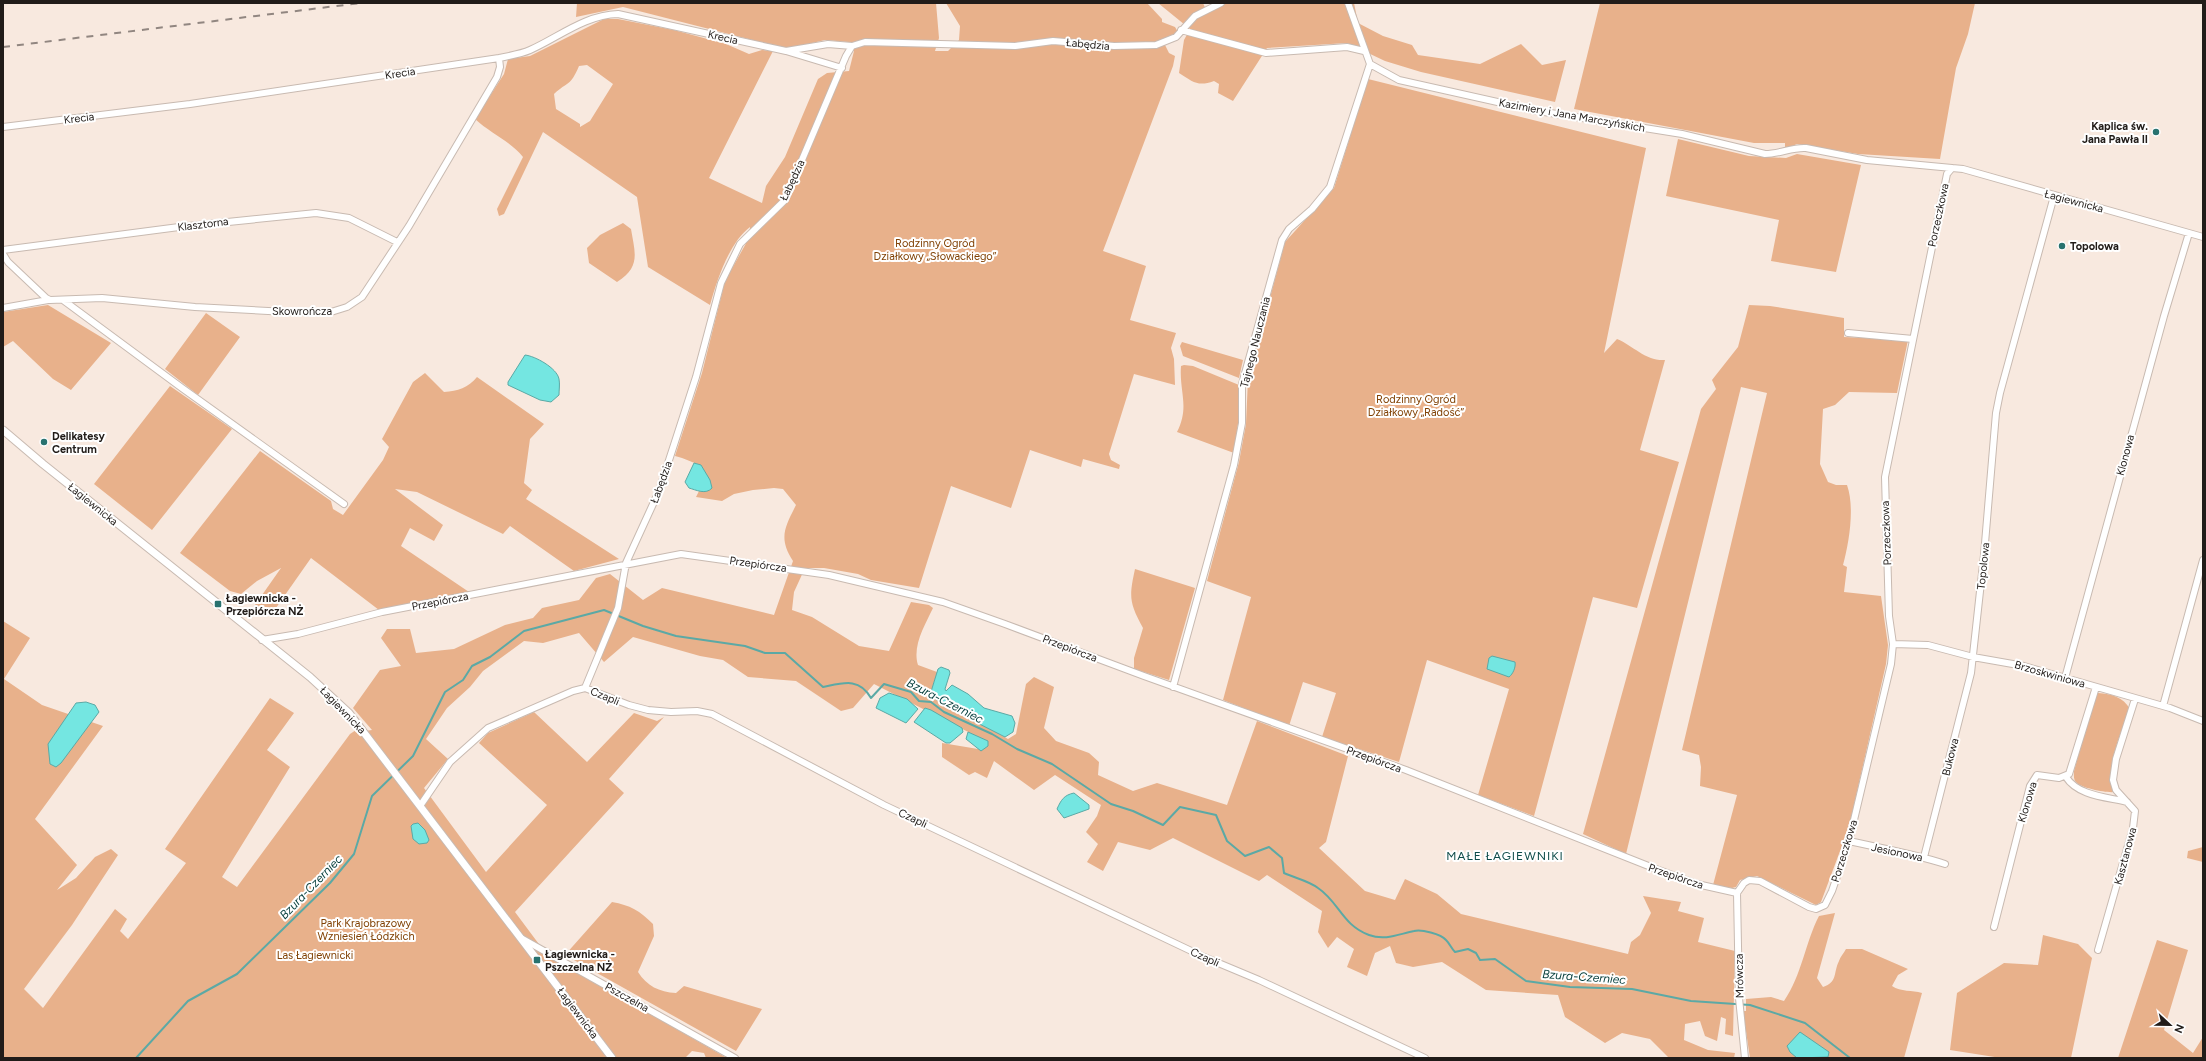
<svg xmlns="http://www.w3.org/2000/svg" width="2206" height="1061" font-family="Figtree,sans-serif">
  <rect width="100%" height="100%" fill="#f8e9df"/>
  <path fill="#e8b18b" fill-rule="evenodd" d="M 577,3 L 936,3 L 939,38 L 935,51 L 948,51 L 959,40 L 960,26 L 946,3 L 1147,3 L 1162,19 L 1162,22 L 1175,27 L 1178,32 L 1171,36 L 1165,45 L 1169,53 L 1175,56 L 1173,66 L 1103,251 L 1146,266 L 1130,320 L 1176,333 L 1171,348 L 1174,359 L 1175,385 L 1134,374 L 1109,454 L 1111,460 L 1120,465 L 1119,469 L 1083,459 L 1081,467 L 1030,450 L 1011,508 L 951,486 L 919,588 L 871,580 L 858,574 L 824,568 L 805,568 L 794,592 L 792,610 L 812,617 L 859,646 L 889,651 L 911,602 L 929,605 L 933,608 C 925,625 912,646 918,665 L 937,672 L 930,695 L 1008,739 L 1016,734 L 1026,684 L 1034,677 L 1054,687 L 1044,728 L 1056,741 L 1089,753 L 1099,762 L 1098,775 L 1133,791 L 1157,783 L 1227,805 L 1257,721 L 1348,756 L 1326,842 L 1319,848 L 1365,891 L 1395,900 L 1405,879 L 1437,894 L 1461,914 L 1628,954 L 1631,942 L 1640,935 L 1651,913 L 1643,896 L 1681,902 L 1678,911 L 1704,918 L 1698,942 L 1735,951 L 1733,1036 L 1725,1034 L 1726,1019 L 1721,1017 L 1717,1041 L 1705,1036 L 1700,1021 L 1685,1024 L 1684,1040 L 1708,1050 L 1735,1053 L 1734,1058 L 1669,1058 L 1650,1039 L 1622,1033 L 1605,1043 L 1565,1017 L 1558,995 L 1486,990 L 1442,962 L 1413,967 L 1396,963 L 1390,946 L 1375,953 L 1367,976 L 1347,967 L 1354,949 L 1337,937 L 1328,948 L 1318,932 L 1322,911 L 1267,875 L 1259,881 L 1173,838 L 1150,850 L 1118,842 L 1103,871 L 1087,862 L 1098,844 L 1086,832 L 1097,816 L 1101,805 L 1055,775 L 1034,790 L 994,761 L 987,778 L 975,772 L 969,775 L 942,757 L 942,743 L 978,749 L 982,739 L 874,684 L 853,708 L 841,711 L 796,681 L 748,677 L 723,660 L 700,656 L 633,637 L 604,662 L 579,633 L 543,643 L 524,641 L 483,671 L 470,687 L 447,708 L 426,739 L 448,759 L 424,788 L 486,872 L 547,805 L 479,743 L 488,733 L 534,712 L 587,762 L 634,713 L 657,721 L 664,717 L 609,779 L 624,793 L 515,912 L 550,959 L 551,957 L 727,1058 L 706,1058 L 704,1053 L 692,1051 L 685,1058 L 3,1058 L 3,621 L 30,638 L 4,679 L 42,705 L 103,726 L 35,819 L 77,865 L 57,890 L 76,878 L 95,857 L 111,849 L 118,855 L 72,925 L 24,989 L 43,1008 L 115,909 L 127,919 L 120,931 L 128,939 L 186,863 L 165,849 L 270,698 L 294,713 L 267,750 L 290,767 L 222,877 L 237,887 L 350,734 L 356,730 L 357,732 L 372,730 L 353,708 L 380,670 L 401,666 L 381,638 L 387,629 L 410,629 L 416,653 L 454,649 L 505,625 L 533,618 L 542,608 L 579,600 L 596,578 L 610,574 L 643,600 L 662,588 L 774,615 L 793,561 C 778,538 785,527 796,505 L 783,489 L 774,488 L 753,490 L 734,494 L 722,501 L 696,497 L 699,491 L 705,492 L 711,488 L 701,465 C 692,463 685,458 675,456 L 702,373 L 725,281 L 749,238 L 750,227 C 729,243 717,280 710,305 L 648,267 L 637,197 L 543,132 L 504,214 L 499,216 L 497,209 L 523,157 C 510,141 490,133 475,119 L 504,74 L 508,59 L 530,56 L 604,19 L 618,19 L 674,30 L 726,44 L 749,54 L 762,50 L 773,51 L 709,178 L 762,203 L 766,186 L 785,157 L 818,79 L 827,73 L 849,71 L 854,51 L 848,42 L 825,40 L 787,49 L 623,7 L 576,17 ZM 587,65 L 613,84 L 590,121 L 580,127 L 580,124 L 556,109 L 554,94 C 568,81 570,87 579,66 Z
    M 1158,3 L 1203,3 L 1207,12 L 1226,3 L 1354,3 L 1358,23 L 1383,36 L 1412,45 L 1418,55 L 1480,64 L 1521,44 L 1542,65 L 1566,60 L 1555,102 L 1421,72 L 1385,61 L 1347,43 L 1267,48 L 1233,101 L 1218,93 L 1219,84 L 1214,81 C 1198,87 1193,82 1179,73 L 1184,40 L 1190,29 Z
    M 1600,3 L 1975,3 L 1968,34 L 1956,68 L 1940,159 L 1858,154 L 1797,144 L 1785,149 L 1785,143 L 1754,143 L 1574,109 Z
    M 1368,79 L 1646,148 L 1604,353 L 1617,339 C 1634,346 1645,361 1665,360 L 1640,450 L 1679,462 L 1637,608 L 1593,597 L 1534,816 L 1478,795 L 1509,689 L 1427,660 L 1399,762 L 1322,737 L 1336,693 L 1303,682 L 1289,726 L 1223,700 L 1251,597 L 1207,581 L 1239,462 L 1246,424 L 1248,379 L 1285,242 L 1334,188 Z
    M 1678,139 L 1749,156 L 1786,158 L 1797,154 L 1861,165 L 1836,272 L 1771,261 L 1779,220 L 1666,196 Z
    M 623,223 L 631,229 C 635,253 641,267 617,282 L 589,263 L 587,248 L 600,235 Z
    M 48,305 L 111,343 L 71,390 L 53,379 L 13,341 L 3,347 L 3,312 Z
    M 1749,305 L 1770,306 L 1844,318 L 1844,337 L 1908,340 L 1897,393 L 1849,392 L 1835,405 L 1823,409 L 1820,464 L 1828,482 L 1836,485 L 1847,485 C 1855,507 1849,543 1843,565 L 1847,567 L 1844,592 L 1881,596 L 1888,645 L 1886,664 L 1849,827 L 1821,902 L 1816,905 L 1757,876 L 1740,880 L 1736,887 L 1732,888 L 1713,885 L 1737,795 L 1700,786 L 1701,767 L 1699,755 L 1682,750 L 1767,393 L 1741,387 L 1626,854 L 1583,834 L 1701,409 L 1716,389 L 1712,380 L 1738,347 Z
    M 206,313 L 240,337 L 198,395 L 165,369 Z
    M 1182,342 L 1243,360 L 1239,378 L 1183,356 L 1180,346 Z
    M 1184,365 L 1193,366 L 1239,385 L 1238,424 L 1234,453 L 1177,432 C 1190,406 1179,392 1181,366 Z
    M 425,373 L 444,392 C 458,391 468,388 477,377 L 544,424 L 530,439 L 524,483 L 532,490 L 526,499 L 619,559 L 574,571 L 510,526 L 503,534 L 417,492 L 395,489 L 443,525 L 434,541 L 410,528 L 401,546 L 469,592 L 379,610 L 311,558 L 271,615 L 255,605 L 281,568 L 257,581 L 241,594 L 230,591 L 180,553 L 260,451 L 331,501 L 333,509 L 343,515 L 383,460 L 389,447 L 382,439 L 413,382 Z
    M 170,386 L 232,429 L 152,530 L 94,484 Z
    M 1135,569 L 1195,588 L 1169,680 L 1134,669 L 1134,658 L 1143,628 C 1129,602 1129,597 1135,569 Z
    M 2098,693 C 2112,694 2123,697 2130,709 C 2122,729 2103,773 2114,792 C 2106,793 2082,788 2077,783 C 2073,780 2074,775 2074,771 L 2095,695 Z
    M 2203,847 L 2203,862 L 2187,858 L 2188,851 Z
    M 612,902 C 630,905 640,911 653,924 L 654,936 L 638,972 C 647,986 659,992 676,993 L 684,986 L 762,1009 L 736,1051 L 565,955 Z
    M 1835,913 L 1817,978 L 1823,987 C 1838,982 1833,973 1839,961 C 1840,957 1844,953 1846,949 L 1862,949 L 1908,969 L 1898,975 L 1892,986 C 1901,992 1912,990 1922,993 L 1904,1058 L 1750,1058 L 1743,1011 L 1746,1011 L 1746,999 L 1771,997 L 1784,1001 C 1802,975 1805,943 1819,916 Z
    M 2043,935 L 2078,944 L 2092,958 L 2071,1058 L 2001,1058 L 1950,1050 L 1957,993 L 2004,963 L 2038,965 Z
    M 2157,940 L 2188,950 L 2164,1030 L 2193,1053 L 2203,1037 L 2203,1058 L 2118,1058 Z"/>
  <path fill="#74e6e1" stroke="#5ba9a5" d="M 525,355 C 535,356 557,368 559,379 C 560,384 559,390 559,395 L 551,402 L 540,400 L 508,385 L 508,382 Z
    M 694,463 L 701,465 L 710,480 L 712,488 C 706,495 696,490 689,488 L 685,482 Z
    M 1492,656 L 1515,662 C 1516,667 1513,674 1509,677 L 1487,669 L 1489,658 Z
    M 941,667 L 949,670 L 950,673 L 945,689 L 946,691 L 952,685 L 968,694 L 984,708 L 1012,716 L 1015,723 L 1013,732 L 1005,737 L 948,708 L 930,695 L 938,669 Z
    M 889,693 L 907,699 L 918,709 L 906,723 L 876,708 L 880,698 Z
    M 86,702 L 95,705 L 99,712 L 61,763 L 56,767 L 50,764 L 48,744 L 76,703 Z
    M 925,708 L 931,710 L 962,728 L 963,732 L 950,743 L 946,743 L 914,722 Z
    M 968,732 L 988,741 L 988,746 L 981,751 L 966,739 Z
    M 1074,793 L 1089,805 L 1089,809 L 1064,818 L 1057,809 C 1061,800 1064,795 1074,793 Z
    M 418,823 L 425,830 L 429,840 L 427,843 L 419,844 L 413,839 L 411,826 L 413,824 Z
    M 1800,1032 L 1829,1052 L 1828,1057 L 1797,1058 L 1790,1052 L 1787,1046 Z"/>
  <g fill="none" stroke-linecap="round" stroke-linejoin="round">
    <path stroke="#5ba9a5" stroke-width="2" d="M 136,1058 L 188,1001 L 237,974 L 330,883 L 354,854 L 372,796 L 413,756 L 445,692 L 463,680 L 472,666 L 490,657 L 524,631 L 604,610 L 643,626 L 676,636 L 745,646 L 765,653 L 785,653 L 823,687 C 843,683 859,677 871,698 L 884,684 L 911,692 L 919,701 L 931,702 L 944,712 L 992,734 L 1017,749 L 1052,764 L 1111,804 L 1133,811 L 1163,825 L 1180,807 L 1216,815 L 1227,841 L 1245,856 L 1269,847 L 1282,858 L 1284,873 C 1295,878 1309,881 1318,888 C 1339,902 1342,925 1369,935 C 1385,941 1399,934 1414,931 C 1421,929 1441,934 1446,940 C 1450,944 1451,948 1455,952 L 1468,949 L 1476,953 L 1480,960 L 1495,959 L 1526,981 L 1570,987 L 1632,989 L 1691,1001 L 1750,1005 L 1805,1023 L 1850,1058"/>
    <defs>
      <path id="minor" d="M 1348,3 L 1370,64 L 1399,80 L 1538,111 L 1682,134 L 1765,154 C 1780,154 1792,147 1806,148 L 1867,160 L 1952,168
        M 1181,30 L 1266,53 L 1347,47 L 1364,51
        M 842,68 L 786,51 L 828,44 L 852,46
        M 3,127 L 190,104 L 499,58 C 509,56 521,54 530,50 C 559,37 585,15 618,14 L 786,51
        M 3,250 L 179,227 L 316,213 L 349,218 L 397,242
        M 3,254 L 8,262 L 46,298 L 50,300 L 102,298 L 195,307 L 287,312 L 331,312 L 347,307 L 362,297 L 409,226 L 497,77 L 500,67 L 499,58
        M 63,300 L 182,388 L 344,504
        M 3,308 L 48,300
        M 1848,333 L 1913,339
        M 262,640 L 298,634 L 382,612 L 681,554 L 829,575 L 943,602 L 1005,624 L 1144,676 L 1406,770 L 1656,869 L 1697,884 L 1737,893
        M 1893,644 L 1928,645 L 1973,657 L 2024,666 L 2170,708 L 2203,721
        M 2065,678 L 2164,316 L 2189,233
        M 1173,687 L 1234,465 L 1242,423 L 1242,384 L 1282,240 L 1289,229 L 1312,209 L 1330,187 L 1370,64
        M 585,688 L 618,608 L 626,563 L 659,491 L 696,377 L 721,283 L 740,244 L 785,200 L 846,56 L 852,46 L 865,42 L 1015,46 L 1053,41 L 1114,46 L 1156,45 L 1176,37 L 1195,16 L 1221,3
        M 2163,706 L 2203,560
        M 2066,777 C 2078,796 2107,797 2127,802
        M 420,806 L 450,762 L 488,728 L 573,691 L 585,688 L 629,705 L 648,710 L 671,712 L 697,711 L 712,714 L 884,805 L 1204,957 L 1259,980 L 1425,1058
        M 1849,841 C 1880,848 1915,854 1945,864
        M 1924,857 L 1971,673 L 1984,555 L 1996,413 L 2000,393 L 2054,196
        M 1994,927 L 2030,786 L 2037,775 L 2059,778 L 2069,774 L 2096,687
        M 521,938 L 735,1058
        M 2098,950 L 2133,828 L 2135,811 L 2116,790 L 2113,780 L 2116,759 L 2135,699
        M 1745,1058 L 1739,998 L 1737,893 L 1744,883 L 1749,880 L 1760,881 L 1809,907 L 1816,909 L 1825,905 L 1832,891 L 1849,841 L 1891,664 L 1893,644 L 1889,616 L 1885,477 L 1947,174 L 1952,168 L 1963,169 L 2203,237"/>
      <path id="tertiary" d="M 3,430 L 43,464 L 310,677 L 349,713 L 612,1058"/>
    </defs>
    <use href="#minor" stroke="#c8bab1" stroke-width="8"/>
    <use href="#tertiary" stroke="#c8bab1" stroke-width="9"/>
    <use href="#minor" stroke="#fff" stroke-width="6"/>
    <use href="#tertiary" stroke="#fff" stroke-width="7"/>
    <path stroke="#918680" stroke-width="2" stroke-dasharray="7 7" stroke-linecap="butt" d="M 3,47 L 361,3"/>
  </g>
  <g fill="#28726f" stroke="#fff" stroke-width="1.5">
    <circle cx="2156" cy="132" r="4"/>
    <circle cx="2062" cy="246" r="4"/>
    <circle cx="44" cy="442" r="4"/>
    <rect x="214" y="600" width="8" height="8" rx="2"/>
    <rect x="533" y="956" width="8" height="8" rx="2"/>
  </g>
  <g text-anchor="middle" stroke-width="4" stroke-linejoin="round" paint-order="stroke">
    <g font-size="11" fill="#211c19" stroke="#fff">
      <text transform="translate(723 37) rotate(13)" y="4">Krecia</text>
      <text transform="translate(1088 44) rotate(5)" y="4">Łabędzia</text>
      <text transform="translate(400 73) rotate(-9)" y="4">Krecia</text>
      <text transform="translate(1572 115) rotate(10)" y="4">Kazimiery i Jana Marczyńskich</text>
      <text transform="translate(79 118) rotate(-7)" y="4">Krecia</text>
      <text transform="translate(792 180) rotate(-65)" y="4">Łabędzia</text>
      <text transform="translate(2074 201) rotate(15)" y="4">Łagiewnicka</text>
      <text transform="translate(1938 215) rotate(-78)" y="4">Porzeczkowa</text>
      <text transform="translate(203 224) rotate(-7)" y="4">Klasztorna</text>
      <text x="302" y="315">Skowrończa</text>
      <text transform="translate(1255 342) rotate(-76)" y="4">Tajnego Nauczania</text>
      <text transform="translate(2125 455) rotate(-75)" y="4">Klonowa</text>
      <text transform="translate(661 482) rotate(-70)" y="4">Łabędzia</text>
      <text transform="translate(93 504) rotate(39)" y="4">Łagiewnicka</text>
      <text transform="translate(1886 533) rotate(-92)" y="4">Porzeczkowa</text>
      <text transform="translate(758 564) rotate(8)" y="4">Przepiórcza</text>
      <text transform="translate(1983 566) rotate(-84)" y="4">Topolowa</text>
      <text transform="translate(440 601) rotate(-11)" y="4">Przepiórcza</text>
      <text transform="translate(1070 648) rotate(21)" y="4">Przepiórcza</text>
      <text transform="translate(2050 674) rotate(16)" y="4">Brzoskwiniowa</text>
      <text transform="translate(605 696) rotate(22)" y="4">Czapli</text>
      <text transform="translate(343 710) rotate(46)" y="4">Łagiewnicka</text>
      <text transform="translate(1950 757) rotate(-76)" y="4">Bukowa</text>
      <text transform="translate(1374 759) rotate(20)" y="4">Przepiórcza</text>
      <text transform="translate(2027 802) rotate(-73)" y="4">Klonowa</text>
      <text transform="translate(913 818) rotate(25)" y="4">Czapli</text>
      <text transform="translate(1844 851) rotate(-73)" y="4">Porzeczkowa</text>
      <text transform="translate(1897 852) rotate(12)" y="4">Jesionowa</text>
      <text transform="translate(2125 856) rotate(-75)" y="4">Kasztanowa</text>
      <text transform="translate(1676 876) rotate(19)" y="4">Przepiórcza</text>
      <text transform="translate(1205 957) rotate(24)" y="4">Czapli</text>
      <text transform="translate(1739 976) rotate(-91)" y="4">Mrówcza</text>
      <text transform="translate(627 997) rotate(29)" y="4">Pszczelna</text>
      <text transform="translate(578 1013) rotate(53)" y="4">Łagiewnicka</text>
    </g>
    <g font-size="11" font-weight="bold" fill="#211c19" stroke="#fff" text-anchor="start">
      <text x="2148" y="130" text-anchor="end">Kaplica św.<tspan x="2148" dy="13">Jana Pawła II</tspan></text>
      <text x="2070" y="250">Topolowa</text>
      <text x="52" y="440">Delikatesy<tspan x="52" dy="13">Centrum</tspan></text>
      <text x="226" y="602">Łagiewnicka -<tspan x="226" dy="13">Przepiórcza NŻ</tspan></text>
      <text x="545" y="958">Łagiewnicka -<tspan x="545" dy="13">Pszczelna NŻ</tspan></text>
    </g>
    <g font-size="11" fill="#814205" stroke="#fff">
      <text x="935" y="247">Rodzinny Ogród<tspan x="935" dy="13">Działkowy „Słowackiego”</tspan></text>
      <text x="1416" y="403">Rodzinny Ogród<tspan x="1416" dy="13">Działkowy „Radość”</tspan></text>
      <text x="366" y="927">Park Krajobrazowy<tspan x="366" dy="13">Wzniesień Łódzkich</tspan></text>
      <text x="315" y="959">Las Łagiewnicki</text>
    </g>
    <g font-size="12" font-style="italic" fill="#043d3b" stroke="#fff">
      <text transform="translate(945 701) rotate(27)" y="4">Bzura-Czerniec</text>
      <text transform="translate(311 887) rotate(-46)" y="4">Bzura-Czerniec</text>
      <text transform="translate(1584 977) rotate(4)" y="4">Bzura-Czerniec</text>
    </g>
    <g font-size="12" letter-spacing="1" fill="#0e4c4a" stroke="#fff">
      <text x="1505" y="860">MAŁE ŁAGIEWNIKI</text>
    </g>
  </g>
  <rect width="2206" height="1061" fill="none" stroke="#211c19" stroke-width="8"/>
  <g transform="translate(2170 1025) rotate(112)" stroke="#ffffff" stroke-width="3" paint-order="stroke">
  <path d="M0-3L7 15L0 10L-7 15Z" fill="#211c19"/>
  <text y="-6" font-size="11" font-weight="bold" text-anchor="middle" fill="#211c19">N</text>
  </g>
</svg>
